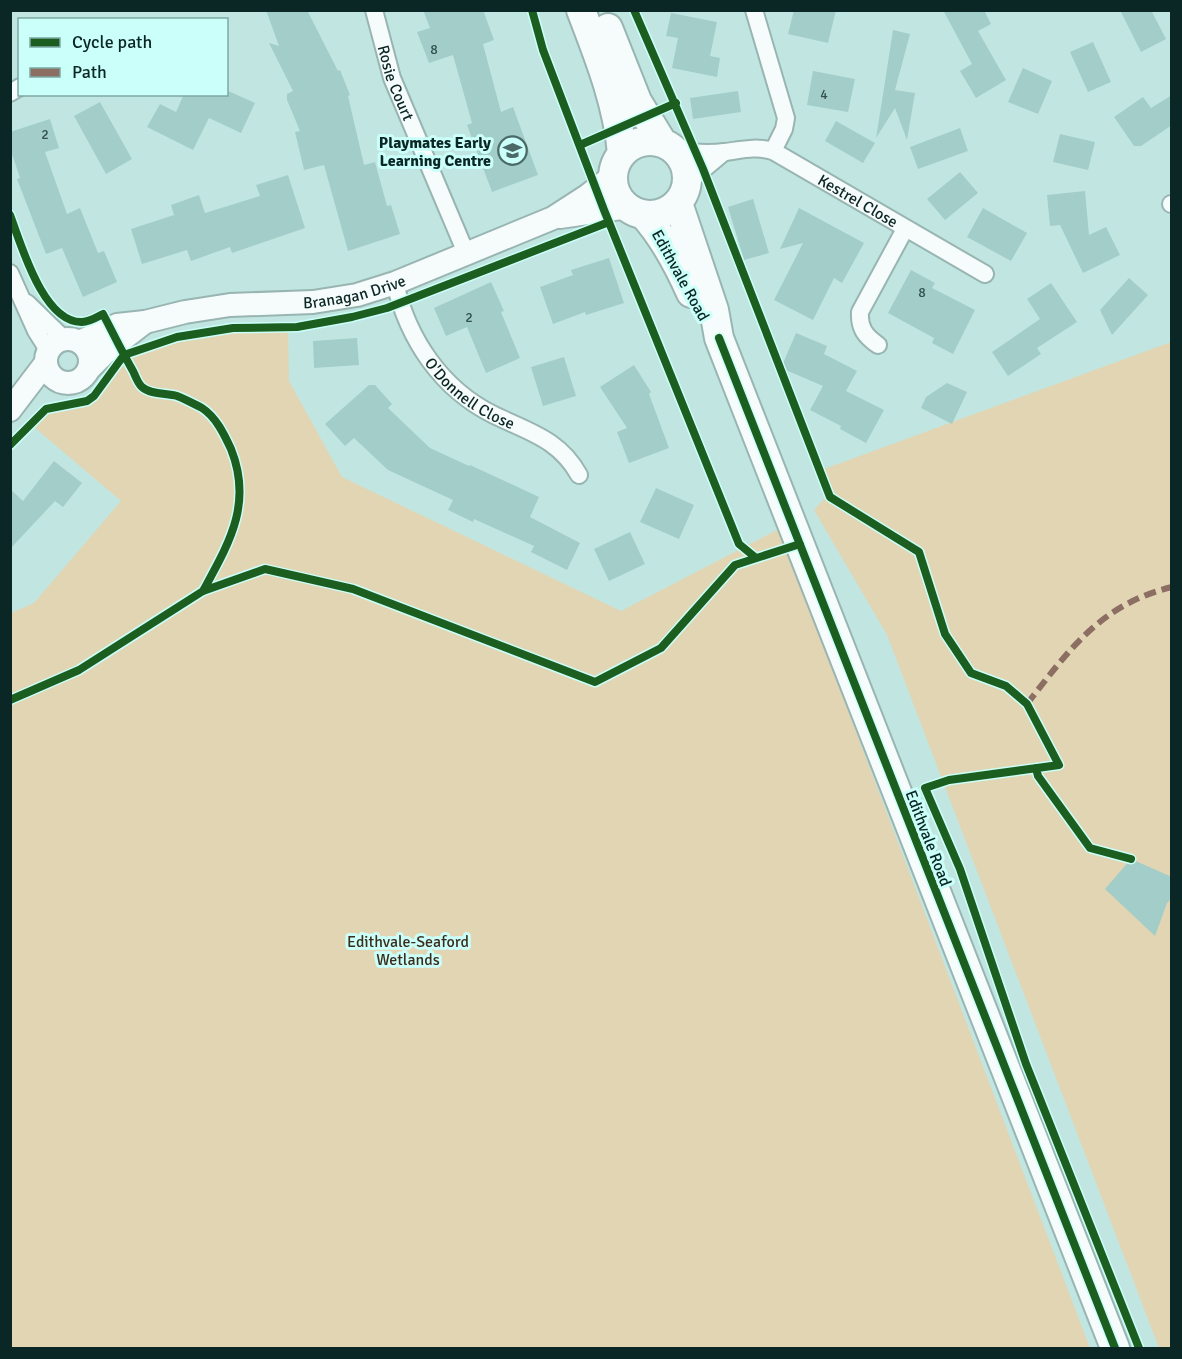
<svg xmlns="http://www.w3.org/2000/svg" width="1182" height="1359" font-family="Signika,sans-serif">
  <rect width="100%" height="100%" fill="#c1e6e2"/>
  <path fill="#e1d5b3" d="M 230,325 L 288,326 L 289,381 L 342,477 L 621,611 L 779,529 L 1090,1348 L 11,1348 L 11,613 L 34,603 L 121,501 L 34,427 L 46,410 L 66,403 L 93,401 L 108,383 L 127,352 L 171,338 Z
    M 1171,342 L 1171,1348 L 1159,1348 L 887,635 L 814,510 L 832,490 L 824,469 Z"/>
  <path fill="#a2cdc9" d="M 266,10 L 307,10 L 338,71 L 340,70 L 350,95 L 348,96 L 364,165 L 375,162 L 387,206 L 391,205 L 400,234 L 348,251 L 324,165 L 304,170 L 295,132 L 300,131 L 287,100 L 287,94 L 293,91 L 269,43 L 279,46 Z
    M 423,10 L 483,10 L 494,40 L 483,44 L 501,112 L 513,107 L 538,175 L 492,192 L 467,125 L 472,123 L 453,55 L 429,63 L 417,32 L 430,28 Z
    M 794,10 L 836,10 L 828,43 L 788,34 Z
    M 943,10 L 984,10 L 991,24 L 978,31 L 1006,80 L 976,98 L 960,71 L 972,64 Z
    M 1120,10 L 1151,10 L 1166,39 L 1141,52 Z
    M 671,13 L 717,22 L 710,56 L 720,58 L 717,77 L 672,68 L 678,38 L 666,36 Z
    M 893,30 L 910,34 L 895,90 L 915,93 L 907,140 L 895,108 L 876,138 L 884,88 L 893,90 L 884,88 Z
    M 1093,42 L 1111,82 L 1088,92 L 1070,52 Z
    M 1023,68 L 1052,81 L 1038,114 L 1008,102 Z
    M 813,71 L 855,79 L 848,112 L 807,105 Z
    M 226,90 L 255,103 L 241,133 L 209,118 L 193,150 L 147,127 L 160,104 L 176,112 L 184,94 L 226,94 Z
    M 738,91 L 741,112 L 693,119 L 690,98 Z
    M 1172,95 L 1172,125 L 1141,146 L 1134,146 L 1114,117 L 1143,97 L 1151,108 Z
    M 100,102 L 132,159 L 106,174 L 74,116 Z
    M 50,119 L 59,148 L 45,152 L 67,214 L 80,208 L 98,253 L 104,251 L 117,282 L 83,297 L 62,248 L 46,254 L 17,179 L 20,178 L 10,148 L 10,132 Z
    M 836,121 L 875,143 L 863,163 L 825,141 Z
    M 960,128 L 968,151 L 918,169 L 910,147 Z
    M 1060,134 L 1095,142 L 1088,170 L 1053,162 Z
    M 960,172 L 978,193 L 945,220 L 927,199 Z
    M 288,175 L 305,228 L 232,253 L 230,247 L 191,261 L 187,250 L 142,264 L 131,229 L 174,215 L 171,205 L 199,195 L 205,213 L 260,196 L 256,185 Z
    M 1085,191 L 1089,235 L 1106,227 L 1120,255 L 1083,273 L 1060,225 L 1050,226 L 1047,195 Z
    M 753,199 L 769,253 L 744,260 L 728,207 Z
    M 799,208 L 864,243 L 842,283 L 834,278 L 813,320 L 774,300 L 803,243 L 780,249 Z
    M 983,208 L 1027,233 L 1011,261 L 967,237 Z
    M 609,258 L 624,303 L 586,315 L 585,312 L 553,324 L 540,287 L 573,275 L 571,270 Z
    M 911,270 L 935,283 L 932,288 L 975,310 L 953,354 L 932,343 L 934,338 L 888,313 Z
    M 1129,278 L 1148,295 L 1112,335 L 1100,310 Z
    M 491,282 L 504,311 L 501,312 L 520,358 L 486,373 L 467,327 L 446,336 L 434,308 Z
    M 1051,283 L 1077,322 L 1037,348 L 1041,354 L 1008,376 L 992,352 L 1040,319 L 1027,299 Z
    M 796,333 L 827,346 L 824,354 L 857,371 L 846,391 L 884,410 L 866,443 L 840,429 L 841,426 L 810,410 L 823,386 L 781,368 Z
    M 357,338 L 359,365 L 314,368 L 313,341 Z
    M 564,357 L 576,396 L 543,406 L 531,367 Z
    M 634,365 L 651,392 L 649,394 L 669,448 L 629,463 L 617,432 L 627,428 L 600,387 Z
    M 947,383 L 967,392 L 952,424 L 921,408 L 926,397 Z
    M 369,385 L 375,385 L 392,404 L 388,408 L 430,448 L 469,466 L 470,465 L 539,497 L 530,517 L 580,543 L 567,570 L 531,552 L 534,546 L 474,519 L 473,522 L 448,510 L 453,500 L 388,470 L 354,438 L 345,446 L 325,424 Z
    M 54,461 L 82,483 L 63,507 L 55,501 L 10,549 L 10,489 L 23,501 Z
    M 656,488 L 694,505 L 679,539 L 640,522 Z
    M 630,532 L 645,564 L 609,581 L 594,549 Z
    M 1131,859 L 1172,877 L 1172,898 L 1167,903 L 1155,936 L 1105,889 Z"/>
  <g fill="none" stroke-linecap="round" stroke-linejoin="round">
    <defs>
      <g id="street">
        <path id="s1" d="M 374,10 L 392,78 L 466,253"/>
        <path d="M 754,10 L 786,118 L 784,129 L 773,151"/>
        <path d="M 10,93 L 20,87"/>
        <path id="s2" d="M 677,151 C 693,153 709,154 725,152 C 741,150 757,146 773,151 L 985,274"/>
        <path d="M 687,183 L 724,152"/>
        <path d="M 1171,204 L 1172,204"/>
        <path d="M 10,273 L 36,331 L 48,350"/>
        <path id="s3" d="M 395,283 C 408,339 441,389 494,415 C 529,432 559,439 579,475"/>
        <path d="M 27,303 L 64,339"/>
        <path d="M 878,345 C 865,336 859,328 860,312 L 905,229"/>
      </g>
      <g id="secondary">
        <path d="M 560,217 L 628,207"/>
        <circle cx="68" cy="361" r="22"/>
        <path id="s4" d="M 79,342 L 117,325 L 145,322 L 185,312 L 230,305 L 313,302 L 357,295 L 395,283 L 553,218 L 587,196 L 614,175"/>
        <path d="M 89,369 L 105,353 L 145,322"/>
        <path d="M 10,410 L 45,364"/>
      </g>
      <path id="highway" d="M 581,10 C 599,57 618,104 622,154
        M 608,28 L 637,101 L 662,142
        M613 178a37 37 0 1 1 74 0a37 37 0 1 1-74 0Z
        M 678,203 L 714,310 L 719,338 L 1115,1348
        M 643,214 C 664,237 678,264 691,293"/>
    </defs>
    <use href="#street" stroke="#98b5b2" stroke-width="20"/>
    <use href="#secondary" stroke="#98b5b2" stroke-width="26"/>
    <use href="#highway" stroke="#98b5b2" stroke-width="32"/>
    <use href="#street" stroke="#f6fbfb" stroke-width="16"/>
    <use href="#secondary" stroke="#f6fbfb" stroke-width="22"/>
    <use href="#highway" stroke="#f6fbfb" stroke-width="28"/>
    <path stroke="#8d6e63" stroke-width="6" stroke-dasharray="12 6" stroke-linecap="butt" d="M 1027,704 C 1069,650 1101,604 1172,587"/>
    <defs>
      <path id="cycleway" d="M 532,10 L 543,50 L 604,210 L 739,544 L 756,558
        M 634,10 L 703,169 L 830,497 L 919,552 L 945,634 L 971,673 L 1006,686 L 1027,704 L 1059,765 L 949,780 L 925,788 L 960,869 L 1026,1064 L 1139,1348
        M 580,145 L 676,103
        M 10,215 C 21,244 43,323 82,322 C 90,322 97,317 103,314 C 113,333 122,352 133,371 C 135,375 138,384 142,387 C 151,395 166,393 177,396 C 185,399 194,404 202,408 C 216,417 224,434 231,449 C 253,504 229,543 203,591
        M 719,338 L 1115,1348
        M 10,445 L 46,409 L 87,401 L 94,396 L 124,355 L 177,337 L 233,328 L 297,327 L 352,317 L 387,308 L 609,222
        M 10,700 L 79,670 L 203,591 L 265,569 L 353,589 L 595,682 L 661,648 L 735,565 L 800,544
        M 1036,768 L 1038,776 L 1090,848 L 1131,859"/>
    </defs>
    <use href="#cycleway" stroke="#cbfff9" stroke-width="11"/>
    <use href="#cycleway" stroke="#1b5e20" stroke-width="8"/>
  </g>
  <defs>
    <symbol id="school-ring" viewBox="-11 -11 22 22"><circle r="9.5" fill="#cbfff9" stroke="#4b6a67" stroke-width="1.5"/><path d="M0-5L7-2L0 1L-7-2ZM-4 1L0 2.5L4 1V4Q0 6-4 4Z" fill="#4b6a67"/></symbol>
  </defs>
  <g fill-rule="evenodd">
    <use href="#school-ring" x="496" y="134" width="33" height="33"/>
  </g>
  <g text-anchor="middle" stroke-width="6" stroke-linejoin="round" paint-order="stroke">
    <g font-size="14" fill="#31504e">
      <text x="434" y="54">8</text>
      <text x="824" y="99">4</text>
      <text x="45" y="139">2</text>
      <text x="922" y="297">8</text>
      <text x="469" y="322">2</text>
    </g>
    <g font-size="16" fill="#0b2725" stroke="#cbfff9">
      <text dy="6" stroke="none"><textPath href="#s1" startOffset="76">Rosie Court</textPath></text>
      <text dy="6" stroke="none"><textPath href="#s2" startOffset="195">Kestrel Close</textPath></text>
      <text transform="translate(681 275) rotate(61)" y="6">Edithvale Road</text>
      <text dy="6" stroke="none"><textPath href="#s4" startOffset="282">Branagan Drive</textPath></text>
      <text dy="6" stroke="none"><textPath href="#s3" startOffset="138">O'Donnell Close</textPath></text>
      <text transform="translate(929 838) rotate(69)" y="6">Edithvale Road</text>
    </g>
    <g font-size="16" font-weight="bold" fill="#0b2725" stroke="#cbfff9" text-anchor="end">
      <text x="491" y="148">Playmates Early<tspan x="491" dy="18">Learning Centre</tspan></text>
    </g>
    <g font-size="16" fill="#3c2c1c" stroke="#cbfff9">
      <text x="408" y="947">Edithvale-Seaford<tspan x="408" dy="18">Wetlands</tspan></text>
    </g>
  </g>
  <rect width="1182" height="1359" fill="none" stroke="#0b2725" stroke-width="24"/>
  <rect x="18" y="18" width="210" height="78" fill="#cbfff9" stroke="#7ea9a4" stroke-width="1.5"/>
  <rect x="30" y="38" width="30" height="9" fill="#1b5e20" stroke="#7ea9a4" stroke-width="1.5"/>
  <text x="72" y="48" font-size="18" fill="#0b2725">Cycle path</text>
  <rect x="30" y="68" width="30" height="9" fill="#8d6e63" stroke="#7ea9a4" stroke-width="1.5"/>
  <text x="72" y="78" font-size="18" fill="#0b2725">Path</text>
</svg>
